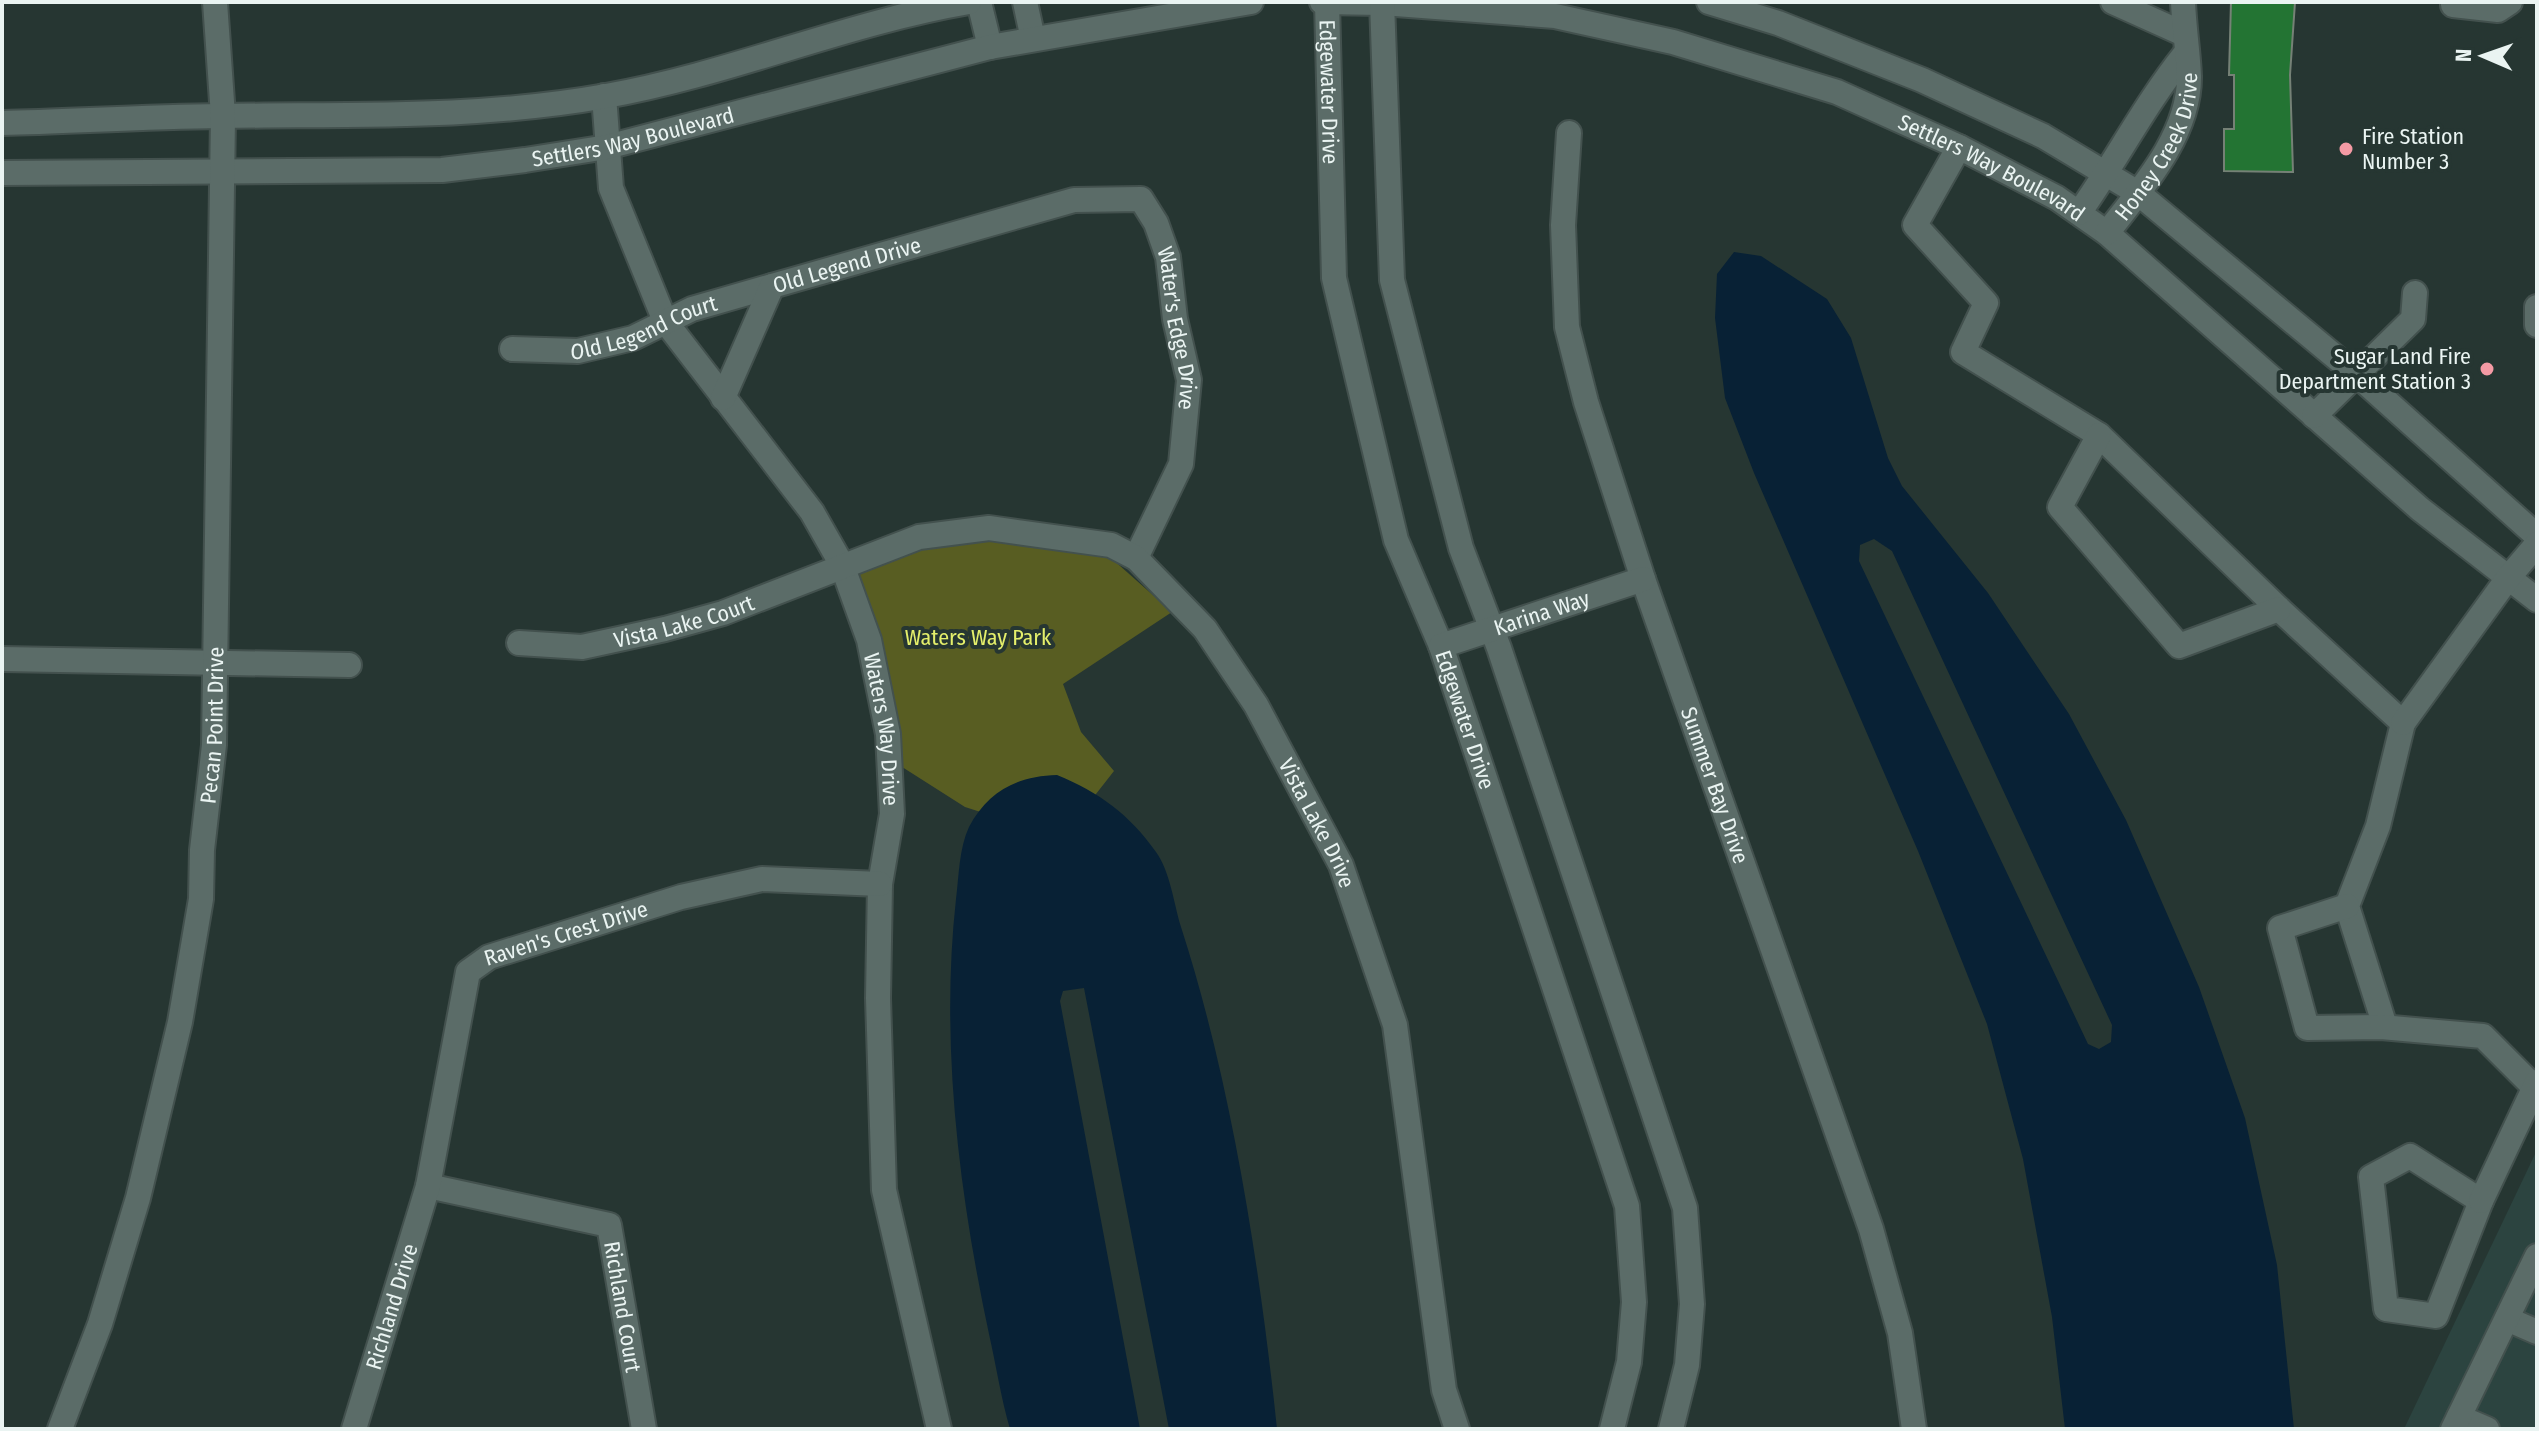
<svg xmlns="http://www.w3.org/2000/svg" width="2539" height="1431" font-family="'Fira Sans Condensed',sans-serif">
  <rect width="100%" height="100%" fill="#263632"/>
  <path fill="#2c4440" d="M 2537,1150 L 2537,1429 L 2404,1429 Z"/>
  <path fill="#585d22" d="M 993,540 L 1110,557 L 1172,612 L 1063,684 L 1081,732 L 1114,771 L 1085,808 L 993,816 L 965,807 L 899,765 L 856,569 L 925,546 Z"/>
  <path fill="#082135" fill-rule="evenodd" d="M 1734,252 L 1761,256 L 1827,299 L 1851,338 L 1888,458 L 1902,486 L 1988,593 L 2069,714 L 2126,820 L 2199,987 L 2245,1118 L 2277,1265 L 2294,1429 L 2065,1429 L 2052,1317 L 2023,1159 L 1987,1024 L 1918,851 L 1754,473 L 1725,398 L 1715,318 L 1717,274 ZM 1874,539 L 1892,551 L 2112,1025 L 2111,1042 L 2099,1049 L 2088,1044 L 1859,561 L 1860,545 Z
    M 1057,775 C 1099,792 1130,815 1156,852 C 1170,871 1174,904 1181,927 C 1231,1081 1260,1267 1277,1429 L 1169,1429 L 1084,988 L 1063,991 L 1060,1001 L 1140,1429 L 1010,1429 C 1001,1398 996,1365 989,1334 C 959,1193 940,1043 956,899 C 959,876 959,848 969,827 C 988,791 1018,776 1057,775 Z"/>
  <path fill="#237433" stroke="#758176" stroke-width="2" d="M 2231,2 L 2295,2 L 2290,75 L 2293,172 L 2224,171 L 2224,129 L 2234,129 L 2234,75 L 2229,75 Z"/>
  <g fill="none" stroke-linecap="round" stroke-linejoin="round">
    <defs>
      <g id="minor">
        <path d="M 979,2 L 990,47"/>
        <path d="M 1025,2 L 1033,39"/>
        <path id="s1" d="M 1322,2 L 1382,3 L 1555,16 L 1673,42 L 1837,92 L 1959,147 L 2057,198 L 2107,233 L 2420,509 L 2537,600"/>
        <path id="s2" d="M 1327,2 L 1334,278 L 1396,540 L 1441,646 L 1627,1206 L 1634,1302 L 1629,1362 L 1612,1429"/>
        <path d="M 1382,2 L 1392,280 L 1461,548 L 1499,648 L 1685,1208 L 1692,1304 L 1687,1365 L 1671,1429"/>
        <path d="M 1709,2 L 1778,23 L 1922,80 L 2043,136 L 2138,193 L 2356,374 L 2537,536"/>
        <path d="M 2113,2 L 2184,34"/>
        <path d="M 2453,2 L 2453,5 L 2498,10 L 2510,2"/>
        <path id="s3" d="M 604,96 L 611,188 L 665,321 L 812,512 L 842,565 L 869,640 L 888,734 L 892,814 L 880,884 L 878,998 L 884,1190 L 939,1429"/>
        <path d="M 2,123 C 75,121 147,117 220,116 C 350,114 478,119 606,96 C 730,74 846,23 969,2"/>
        <path id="s4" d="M 1569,133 L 1563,225 L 1567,327 L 1586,402 L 1643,579 L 1871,1229 L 1900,1333 L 1914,1429"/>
        <path d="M 1959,147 L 1915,225 L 1986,303 L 1963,352 L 2099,435 L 2279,609 L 2403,723 L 2378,826 L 2347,906 L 2383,1020 L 2381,1027"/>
        <path id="s5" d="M 2,173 L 442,170 L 525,160 L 607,147 L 990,47 L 1251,2"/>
        <path d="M 2079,213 C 2116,161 2145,104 2185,54"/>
        <path id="s6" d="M 2107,233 C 2141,189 2190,135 2189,76 C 2188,52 2184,27 2183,2"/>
        <path d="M 2537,307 L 2537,325"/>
        <path id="s7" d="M 512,349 L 578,351 L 633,338 L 692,309 L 772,286"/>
        <path id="s8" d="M 723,398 L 772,286 L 1074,200 L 1141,199 L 1156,223 L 1168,257 L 1175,319 L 1189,380 L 1181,464 L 1136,558"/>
        <path d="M 2314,416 L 2413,319 L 2415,293"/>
        <path d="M 2099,435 L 2060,507 L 2179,646 L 2279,609"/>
        <path id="s9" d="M 519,643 L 582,647 L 665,629 L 723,613 L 919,537 L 989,528 L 1111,545 L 1136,558 L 1205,629 L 1256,705 L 1341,865 L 1395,1025 L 1444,1390 L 1457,1429"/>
        <path id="s10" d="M 1441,646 L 1643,579"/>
        <path d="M 2,659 L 349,665"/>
        <path d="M 2403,723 L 2508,578 L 2537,544"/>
        <path d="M 2347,906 L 2280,928 L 2307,1028 L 2381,1027 L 2483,1036 L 2534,1087"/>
        <path d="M 2410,1156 L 2481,1201 L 2436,1316 L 2386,1309 L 2371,1177 Z"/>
        <path id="s11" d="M 428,1186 L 609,1225 L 644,1429"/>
        <path d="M 2481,1201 L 2537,1082"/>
        <path d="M 2507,1319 L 2537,1332"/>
        <path d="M 2459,1417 L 2487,1429"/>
        <path id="s12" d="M 60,1429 L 100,1324 L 138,1198 L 180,1022 L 201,899 L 202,850 L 214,745 L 223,116 L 215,2"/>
        <path id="s13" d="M 354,1429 L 428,1186 L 468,972 L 489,957 L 681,897 L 762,879 L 880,884"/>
        <path d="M 2453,1429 L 2537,1256"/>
      </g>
    </defs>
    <use href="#minor" stroke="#43514e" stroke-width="28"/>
    <use href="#minor" stroke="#5b6c68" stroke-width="24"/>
  </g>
  <g fill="#f49aa4" stroke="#263632" stroke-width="3">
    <circle cx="2346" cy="149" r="8"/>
    <circle cx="2487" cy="369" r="8"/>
  </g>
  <g text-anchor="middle" stroke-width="8" stroke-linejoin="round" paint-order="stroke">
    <g font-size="22" fill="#eaf4f2" stroke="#263632">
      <text dy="8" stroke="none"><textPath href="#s2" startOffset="90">Edgewater Drive</textPath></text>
      <text dy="8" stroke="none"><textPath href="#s5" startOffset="634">Settlers Way Boulevard</textPath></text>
      <text dy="8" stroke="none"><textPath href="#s6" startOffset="102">Honey Creek Drive</textPath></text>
      <text dy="8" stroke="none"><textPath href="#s1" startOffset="698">Settlers Way Boulevard</textPath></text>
      <text dy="8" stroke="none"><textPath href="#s8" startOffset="200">Old Legend Drive</textPath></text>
      <text dy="8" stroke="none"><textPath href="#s7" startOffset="136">Old Legend Court</textPath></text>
      <text dy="8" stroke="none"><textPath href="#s8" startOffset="640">Water's Edge Drive</textPath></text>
      <text dy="8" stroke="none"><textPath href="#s10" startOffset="106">Karina Way</textPath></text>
      <text dy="8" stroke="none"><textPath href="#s9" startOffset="168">Vista Lake Court</textPath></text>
      <text dy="8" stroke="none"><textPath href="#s2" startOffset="738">Edgewater Drive</textPath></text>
      <text dy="8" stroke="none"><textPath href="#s12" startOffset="724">Pecan Point Drive</textPath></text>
      <text dy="8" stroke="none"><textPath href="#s3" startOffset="708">Waters Way Drive</textPath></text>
      <text dy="8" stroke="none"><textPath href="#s4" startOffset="676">Summer Bay Drive</textPath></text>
      <text dy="8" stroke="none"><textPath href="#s9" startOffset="964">Vista Lake Drive</textPath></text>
      <text dy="8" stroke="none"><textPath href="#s13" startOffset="578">Raven's Crest Drive</textPath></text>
      <text dy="8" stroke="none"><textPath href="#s13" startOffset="128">Richland Drive</textPath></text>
      <text dy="8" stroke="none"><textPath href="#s11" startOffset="268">Richland Court</textPath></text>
    </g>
    <g font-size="22" fill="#eaf4f2" stroke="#263632" text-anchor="start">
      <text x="2362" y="144">Fire Station<tspan x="2362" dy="25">Number 3</tspan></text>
      <text x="2471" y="364" text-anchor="end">Sugar Land Fire<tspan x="2471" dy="25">Department Station 3</tspan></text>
    </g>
    <g font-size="22" fill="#e4ef6b" stroke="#263632">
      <text x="978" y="645">Waters Way Park</text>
    </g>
  </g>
  <rect width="2539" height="1431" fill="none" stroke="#eaf4f2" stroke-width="8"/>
  <g transform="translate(2483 56) rotate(272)" stroke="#263632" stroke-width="6" paint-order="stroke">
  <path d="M0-6L14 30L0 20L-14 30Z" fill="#eaf4f2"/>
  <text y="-12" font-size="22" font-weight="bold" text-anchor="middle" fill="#eaf4f2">N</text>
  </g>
</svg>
